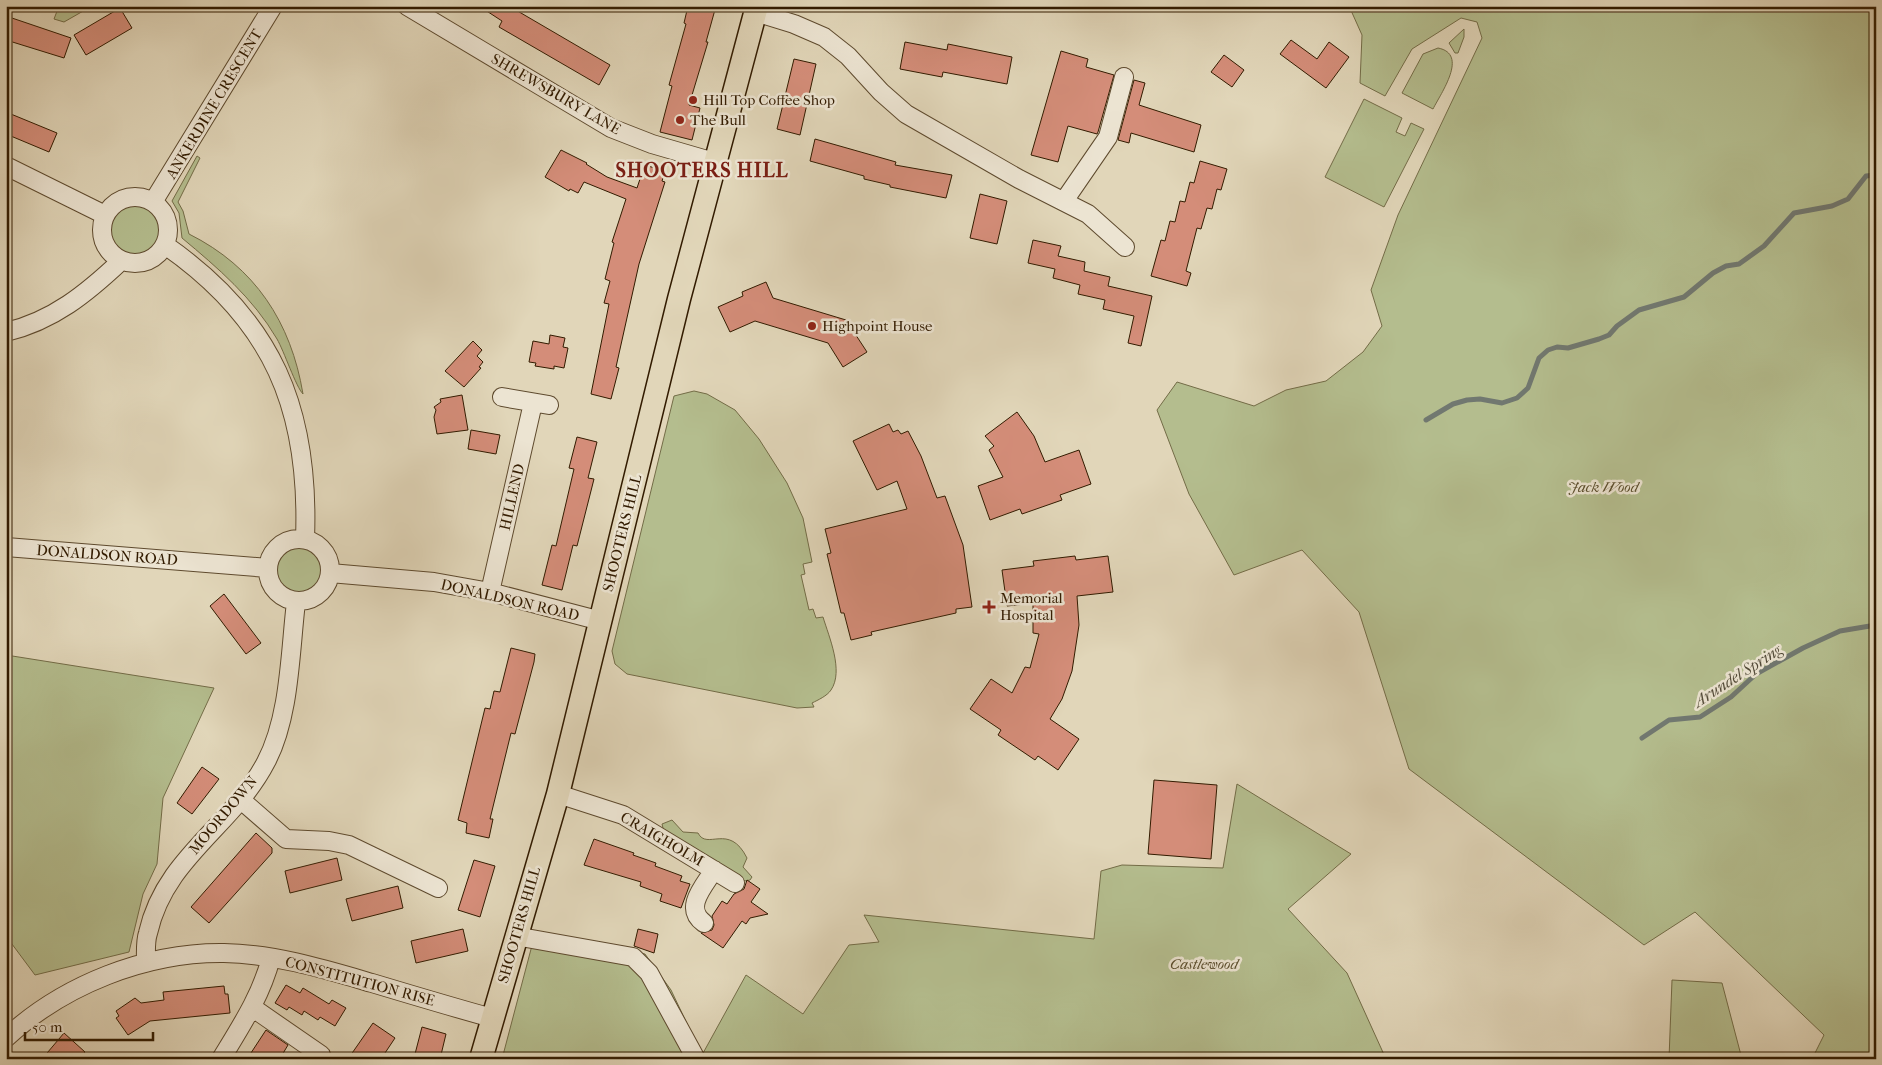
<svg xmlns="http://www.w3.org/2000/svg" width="1882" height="1065" font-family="'IM FELL French Canon',serif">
  <rect width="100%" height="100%" fill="#e1d6b9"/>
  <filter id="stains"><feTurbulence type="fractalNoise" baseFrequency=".004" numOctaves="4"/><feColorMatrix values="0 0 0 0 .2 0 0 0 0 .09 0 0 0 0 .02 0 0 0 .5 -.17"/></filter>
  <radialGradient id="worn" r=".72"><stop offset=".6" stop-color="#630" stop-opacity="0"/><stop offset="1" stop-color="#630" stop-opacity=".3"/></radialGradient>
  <path fill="#b4bd8e" stroke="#736c47" d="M 59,6 L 92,6 L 64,22 L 54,19 Z
    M 1349,6 L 1876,6 L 1876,1059 L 1812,1059 L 1824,1035 L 1695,912 L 1644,945 L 1409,769 L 1359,612 L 1302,550 L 1234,575 L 1189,494 L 1157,410 L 1177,382 L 1254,406 L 1286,390 L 1326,381 L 1363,352 L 1382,326 L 1371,290 L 1398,215 L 1482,38 L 1477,22 L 1461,18 L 1412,49 L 1385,96 L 1360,83 L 1362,35 Z
    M 1464,29 L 1464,37 L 1458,53 L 1455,53 L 1449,43 Z
    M 1438,48 C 1469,54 1441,93 1433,109 L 1402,93 L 1423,54 Z
    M 1364,99 L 1402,118 L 1396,132 L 1405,136 L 1411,123 L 1424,129 L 1384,207 L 1325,177 Z
    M 197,156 L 200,158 L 178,202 L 183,211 L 189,234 C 255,267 291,322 303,394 C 296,387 284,351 277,339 C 253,298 218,268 182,238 L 179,213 L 172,201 Z
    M108 230a27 27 0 1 1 54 0a27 27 0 1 1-54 0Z
    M 694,391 L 707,394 L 735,410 L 759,439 L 787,483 L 803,518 L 812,562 L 803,564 L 805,574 L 801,575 L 809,610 L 813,609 L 816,618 L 823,617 C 829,637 844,671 831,690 C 827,696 818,700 812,703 L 814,707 L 797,708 L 627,674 L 615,664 L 612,651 L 674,396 Z
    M274 571a25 25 0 1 1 50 0a25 25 0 1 1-50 0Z
    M 6,655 L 214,688 L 163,798 L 157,864 L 143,894 L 129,952 L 35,975 L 6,936 Z
    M 1237,784 L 1351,854 L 1288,909 L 1347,973 L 1386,1059 L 502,1059 L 535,934 L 645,954 L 671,990 L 702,1055 L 746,975 L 803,1014 L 849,945 L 879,942 L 864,915 L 1094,939 L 1101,871 L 1122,865 L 1223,868 Z
    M 672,820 L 683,832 L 698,833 C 707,851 729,822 747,858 L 743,867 L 752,877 L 750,880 L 745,881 L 697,850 L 664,832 L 662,824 Z
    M 1672,980 L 1722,983 L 1742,1059 L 1669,1059 Z"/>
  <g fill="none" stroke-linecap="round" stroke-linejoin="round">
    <path stroke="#717870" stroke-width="5" d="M 1426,420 L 1453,404 L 1467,400 L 1480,399 L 1502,403 L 1517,398 L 1528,388 L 1539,358 L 1548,350 L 1557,347 L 1568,348 L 1599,339 L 1609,335 L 1617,326 L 1639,310 L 1684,297 L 1713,273 L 1726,266 L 1739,264 L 1764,246 L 1794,213 L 1832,206 L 1848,199 L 1866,176 L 1876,175
      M 1642,738 L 1669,720 L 1700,717 L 1731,697 L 1756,674 L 1803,648 L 1840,631 L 1876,625"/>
  </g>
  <path fill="#d48d79" stroke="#321b00" d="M 479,6 L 509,6 L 610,65 L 599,85 L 499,27 L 502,21 Z
    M 688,6 L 716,6 L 706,42 L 708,42 L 689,105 L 700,108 L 692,140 L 660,132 L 672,86 L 669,85 L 686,24 L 684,23 Z
    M 120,8 L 132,28 L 86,55 L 74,35 Z
    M 6,16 L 71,38 L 64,58 L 6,40 Z
    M 1291,40 L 1317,59 L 1329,42 L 1349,57 L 1326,88 L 1280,54 Z
    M 905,42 L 947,50 L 948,44 L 1012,57 L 1007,84 L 943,72 L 942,77 L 900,69 Z
    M 1061,51 L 1088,59 L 1086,67 L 1114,75 L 1098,132 L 1097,134 L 1068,126 L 1058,162 L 1031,155 Z
    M 1224,55 L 1244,70 L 1232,87 L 1211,72 Z
    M 794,59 L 816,64 L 800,135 L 777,129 Z
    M 1134,80 L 1145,83 L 1139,105 L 1201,125 L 1194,152 L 1131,133 L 1129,143 L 1118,140 Z
    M 6,112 L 57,133 L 49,152 L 6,134 Z
    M 815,139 L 896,162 L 895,165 L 952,175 L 946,198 L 890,187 L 890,185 L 864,179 L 864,176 L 810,161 Z
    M 561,150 L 587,163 L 586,164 L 607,177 L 637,188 L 641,176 L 645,177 L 648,166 L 665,171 L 662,181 L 665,182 L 639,264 L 616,367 L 619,368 L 611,399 L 591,394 L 609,304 L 604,303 L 610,281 L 605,279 L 614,243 L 612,242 L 626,199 L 584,182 L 578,193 L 570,189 L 569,191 L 545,177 Z
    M 1200,161 L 1227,169 L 1221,190 L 1217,189 L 1212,209 L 1207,208 L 1201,229 L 1197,228 L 1186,271 L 1191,273 L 1187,286 L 1151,276 L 1161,240 L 1165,241 L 1170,221 L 1175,222 L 1180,201 L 1185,202 L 1190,182 L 1194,183 Z
    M 980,194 L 1007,201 L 997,244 L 970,238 Z
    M 1033,240 L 1061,246 L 1058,256 L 1085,262 L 1084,271 L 1110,277 L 1108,286 L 1152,296 L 1141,346 L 1128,343 L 1134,316 L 1103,309 L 1105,300 L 1078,294 L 1080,285 L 1053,278 L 1055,269 L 1028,263 Z
    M 766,282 L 773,298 L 846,320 L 867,352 L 843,367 L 828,343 L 755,321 L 730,332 L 718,307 L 743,296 L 742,292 Z
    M 550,335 L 565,338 L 563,347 L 568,348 L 564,368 L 554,366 L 554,369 L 535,366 L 536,363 L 529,362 L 533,341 L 549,344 Z
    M 473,341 L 482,350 L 477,356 L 483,362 L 479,367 L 481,368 L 464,387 L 445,371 Z
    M 462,395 L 468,430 L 437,434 L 434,417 L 436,410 L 434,407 L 441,402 L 440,399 Z
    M 1017,412 L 1034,436 L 1045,462 L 1079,450 L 1091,484 L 1060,495 L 1062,500 L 1022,514 L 1020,509 L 990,520 L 978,486 L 1003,477 L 989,450 L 994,446 L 985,436 Z
    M 889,424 L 893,432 L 898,430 L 901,434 L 908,431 L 921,456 L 937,498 L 945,496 L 963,545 L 972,607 L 956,609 L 956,613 L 871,632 L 872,635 L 851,640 L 844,613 L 841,613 L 827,554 L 831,553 L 825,529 L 907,509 L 897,481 L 877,490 L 853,441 Z
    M 471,430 L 500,435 L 496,454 L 468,449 Z
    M 577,437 L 597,442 L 588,478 L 594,479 L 577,546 L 573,545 L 562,590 L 542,585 L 552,545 L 556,546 L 574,469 L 569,468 Z
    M 1075,556 L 1076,560 L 1108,556 L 1113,592 L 1077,596 L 1079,625 L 1072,671 L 1062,699 L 1050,719 L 1079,739 L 1058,770 L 1038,756 L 1035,760 L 998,735 L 1001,730 L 970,709 L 991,679 L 1012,693 L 1025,667 L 1030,668 L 1039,634 L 1033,633 L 1033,603 L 1007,606 L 1002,570 L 1034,566 L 1033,561 Z
    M 224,594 L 261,643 L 246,654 L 210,606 Z
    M 511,648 L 535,654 L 534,662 L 515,734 L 511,733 L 490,819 L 493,819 L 489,838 L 466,833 L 467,823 L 458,820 L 485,708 L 490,709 L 494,691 L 500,692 Z
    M 202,767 L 219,779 L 192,814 L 177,803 Z
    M 1154,780 L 1217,785 L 1211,859 L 1148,854 Z
    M 256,833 L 272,848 L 272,853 L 209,923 L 191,907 Z
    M 594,839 L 634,853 L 633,855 L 656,863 L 655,866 L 682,876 L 680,881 L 690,884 L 681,908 L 660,901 L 662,894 L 640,886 L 641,882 L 584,865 Z
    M 337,858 L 342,880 L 290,893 L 285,871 Z
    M 474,860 L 495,866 L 480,917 L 458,910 Z
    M 747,880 L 760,889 L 751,902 L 768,914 L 750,918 L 746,924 L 742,921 L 723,948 L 701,933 L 712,930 L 714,925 L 712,916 L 722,901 L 727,904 L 734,894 L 744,889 Z
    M 398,886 L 403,908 L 352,921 L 346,899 Z
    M 463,929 L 468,951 L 416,963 L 411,941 Z
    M 638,929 L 658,934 L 654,953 L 634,946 Z
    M 286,985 L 300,993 L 303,988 L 329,1004 L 332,1000 L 346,1008 L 335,1026 L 320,1017 L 318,1020 L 304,1011 L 302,1015 L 289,1007 L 287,1010 L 275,1003 Z
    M 224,986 L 225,994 L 228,994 L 230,1013 L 150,1021 L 128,1035 L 116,1018 L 119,1016 L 116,1011 L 135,998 L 141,1003 L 164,1000 L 163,992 Z
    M 373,1023 L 395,1038 L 381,1059 L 348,1059 Z
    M 422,1027 L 446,1034 L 440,1059 L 415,1054 Z
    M 266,1030 L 288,1045 L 285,1050 L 280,1059 L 247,1059 Z
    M 64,1033 L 85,1052 L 79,1059 L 42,1059 Z"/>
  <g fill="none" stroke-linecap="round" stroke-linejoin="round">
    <defs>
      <path id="minor" d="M 407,6 L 611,128 L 652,144 L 714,162
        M 755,12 L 794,24 L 824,37 L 848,56 L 881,92 L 906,114 L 1019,179 L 1088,214 L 1125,247
        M 6,166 L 105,215
        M102 230a33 33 0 1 1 66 0a33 33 0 1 1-66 0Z
        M 1064,201 L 1108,137 L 1124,77
        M 153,202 L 273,6
        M 165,245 C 273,320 310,409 305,539
        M 6,332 C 53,321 87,293 121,261
        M 502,397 L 549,405
        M268 570a31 31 0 1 1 62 0a31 31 0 1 1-62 0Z
        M 6,547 L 268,568
        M 330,573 L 434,582 L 490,592 L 601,621
        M 490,592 L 533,403
        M 558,794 L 623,815 L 735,883
        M 240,799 L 286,839 L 329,841 L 349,845 L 438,888
        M 704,923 C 683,908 704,886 714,870
        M 515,936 L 633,957 L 649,973 L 696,1059
        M 146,963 C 146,953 145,942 148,933 C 165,857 233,826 266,762 C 290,717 290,652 296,602
        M 253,1008 L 321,1055 L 318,1059
        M 6,1038 C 63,985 146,952 224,953 C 275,954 324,969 372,983 C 412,995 452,1007 492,1018
        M 221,1059 C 241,1026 261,996 271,958"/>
      <path id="major" d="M 481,1059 L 558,794 L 679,299 L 757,6"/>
    </defs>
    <use href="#minor" stroke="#5e4a2e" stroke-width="20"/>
    <use href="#major" stroke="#321b00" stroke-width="25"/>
    <use href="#minor" stroke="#ece4d2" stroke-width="18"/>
    <use href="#major" stroke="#e1d6b9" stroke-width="22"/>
  </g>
  <g fill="#8f2418" stroke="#ece4d2" stroke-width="2">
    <circle cx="693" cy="100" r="5"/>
    <circle cx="680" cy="120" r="5"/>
    <circle cx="812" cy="326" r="5"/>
    <path d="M986.5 599.5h5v5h5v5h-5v5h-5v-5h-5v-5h5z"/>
  </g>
  <g text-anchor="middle" stroke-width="5" stroke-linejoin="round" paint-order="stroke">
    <g font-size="15" fill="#321b00" stroke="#ece4d2">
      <text transform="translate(556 94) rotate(30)" y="5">SHREWSBURY LANE</text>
      <text transform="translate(214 104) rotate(-59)" y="5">ANKERDINE CRESCENT</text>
      <text transform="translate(512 497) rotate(-77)" y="5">HILLEND</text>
      <text transform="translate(622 533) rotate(-76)" y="5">SHOOTERS HILL</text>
      <text transform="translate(107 555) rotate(4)" y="5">DONALDSON ROAD</text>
      <text transform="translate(510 600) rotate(13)" y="5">DONALDSON ROAD</text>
      <text transform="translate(223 815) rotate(-50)" y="5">MOORDOWN</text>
      <text transform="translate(662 839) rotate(30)" y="5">CRAIGHOLM</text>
      <text transform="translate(519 925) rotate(-74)" y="5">SHOOTERS HILL</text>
      <text transform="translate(360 981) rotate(15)" y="5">CONSTITUTION RISE</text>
    </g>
    <g font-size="15" fill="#321b00" stroke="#ece4d2" text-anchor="start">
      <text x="703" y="105">Hill Top Coffee Shop</text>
      <text x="690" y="125">The Bull</text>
      <text x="822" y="331">Highpoint House</text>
      <text x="1000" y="603">Memorial<tspan x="1000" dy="17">Hospital</tspan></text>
    </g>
    <g font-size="15" font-style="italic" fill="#594c2b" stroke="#ece4d2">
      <text x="1603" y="492">Jack Wood</text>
      <text x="1204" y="969">Castlewood</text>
    </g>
    <g font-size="16" font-style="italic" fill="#524a38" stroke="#ece4d2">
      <text transform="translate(1737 675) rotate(-33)" y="6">Arundel Spring</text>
    </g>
    <g font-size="20" font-weight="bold" letter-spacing="1" fill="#7a1f14" stroke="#ece4d2">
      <text x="702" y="177">SHOOTERS HILL</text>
    </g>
  </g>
  <rect width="1882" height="1065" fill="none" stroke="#e1d6b9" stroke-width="25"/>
  <rect x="8" y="8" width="1867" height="1050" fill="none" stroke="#321b00" stroke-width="2.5"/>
  <rect x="12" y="12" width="1857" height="1040" fill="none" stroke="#321b00"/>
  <path d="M25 1032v8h128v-8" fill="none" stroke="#321b00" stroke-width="2.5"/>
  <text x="32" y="1032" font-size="15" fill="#321b00" stroke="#ece4d2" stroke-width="4" paint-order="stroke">50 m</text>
  <rect width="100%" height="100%" filter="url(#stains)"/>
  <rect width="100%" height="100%" fill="url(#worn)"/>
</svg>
